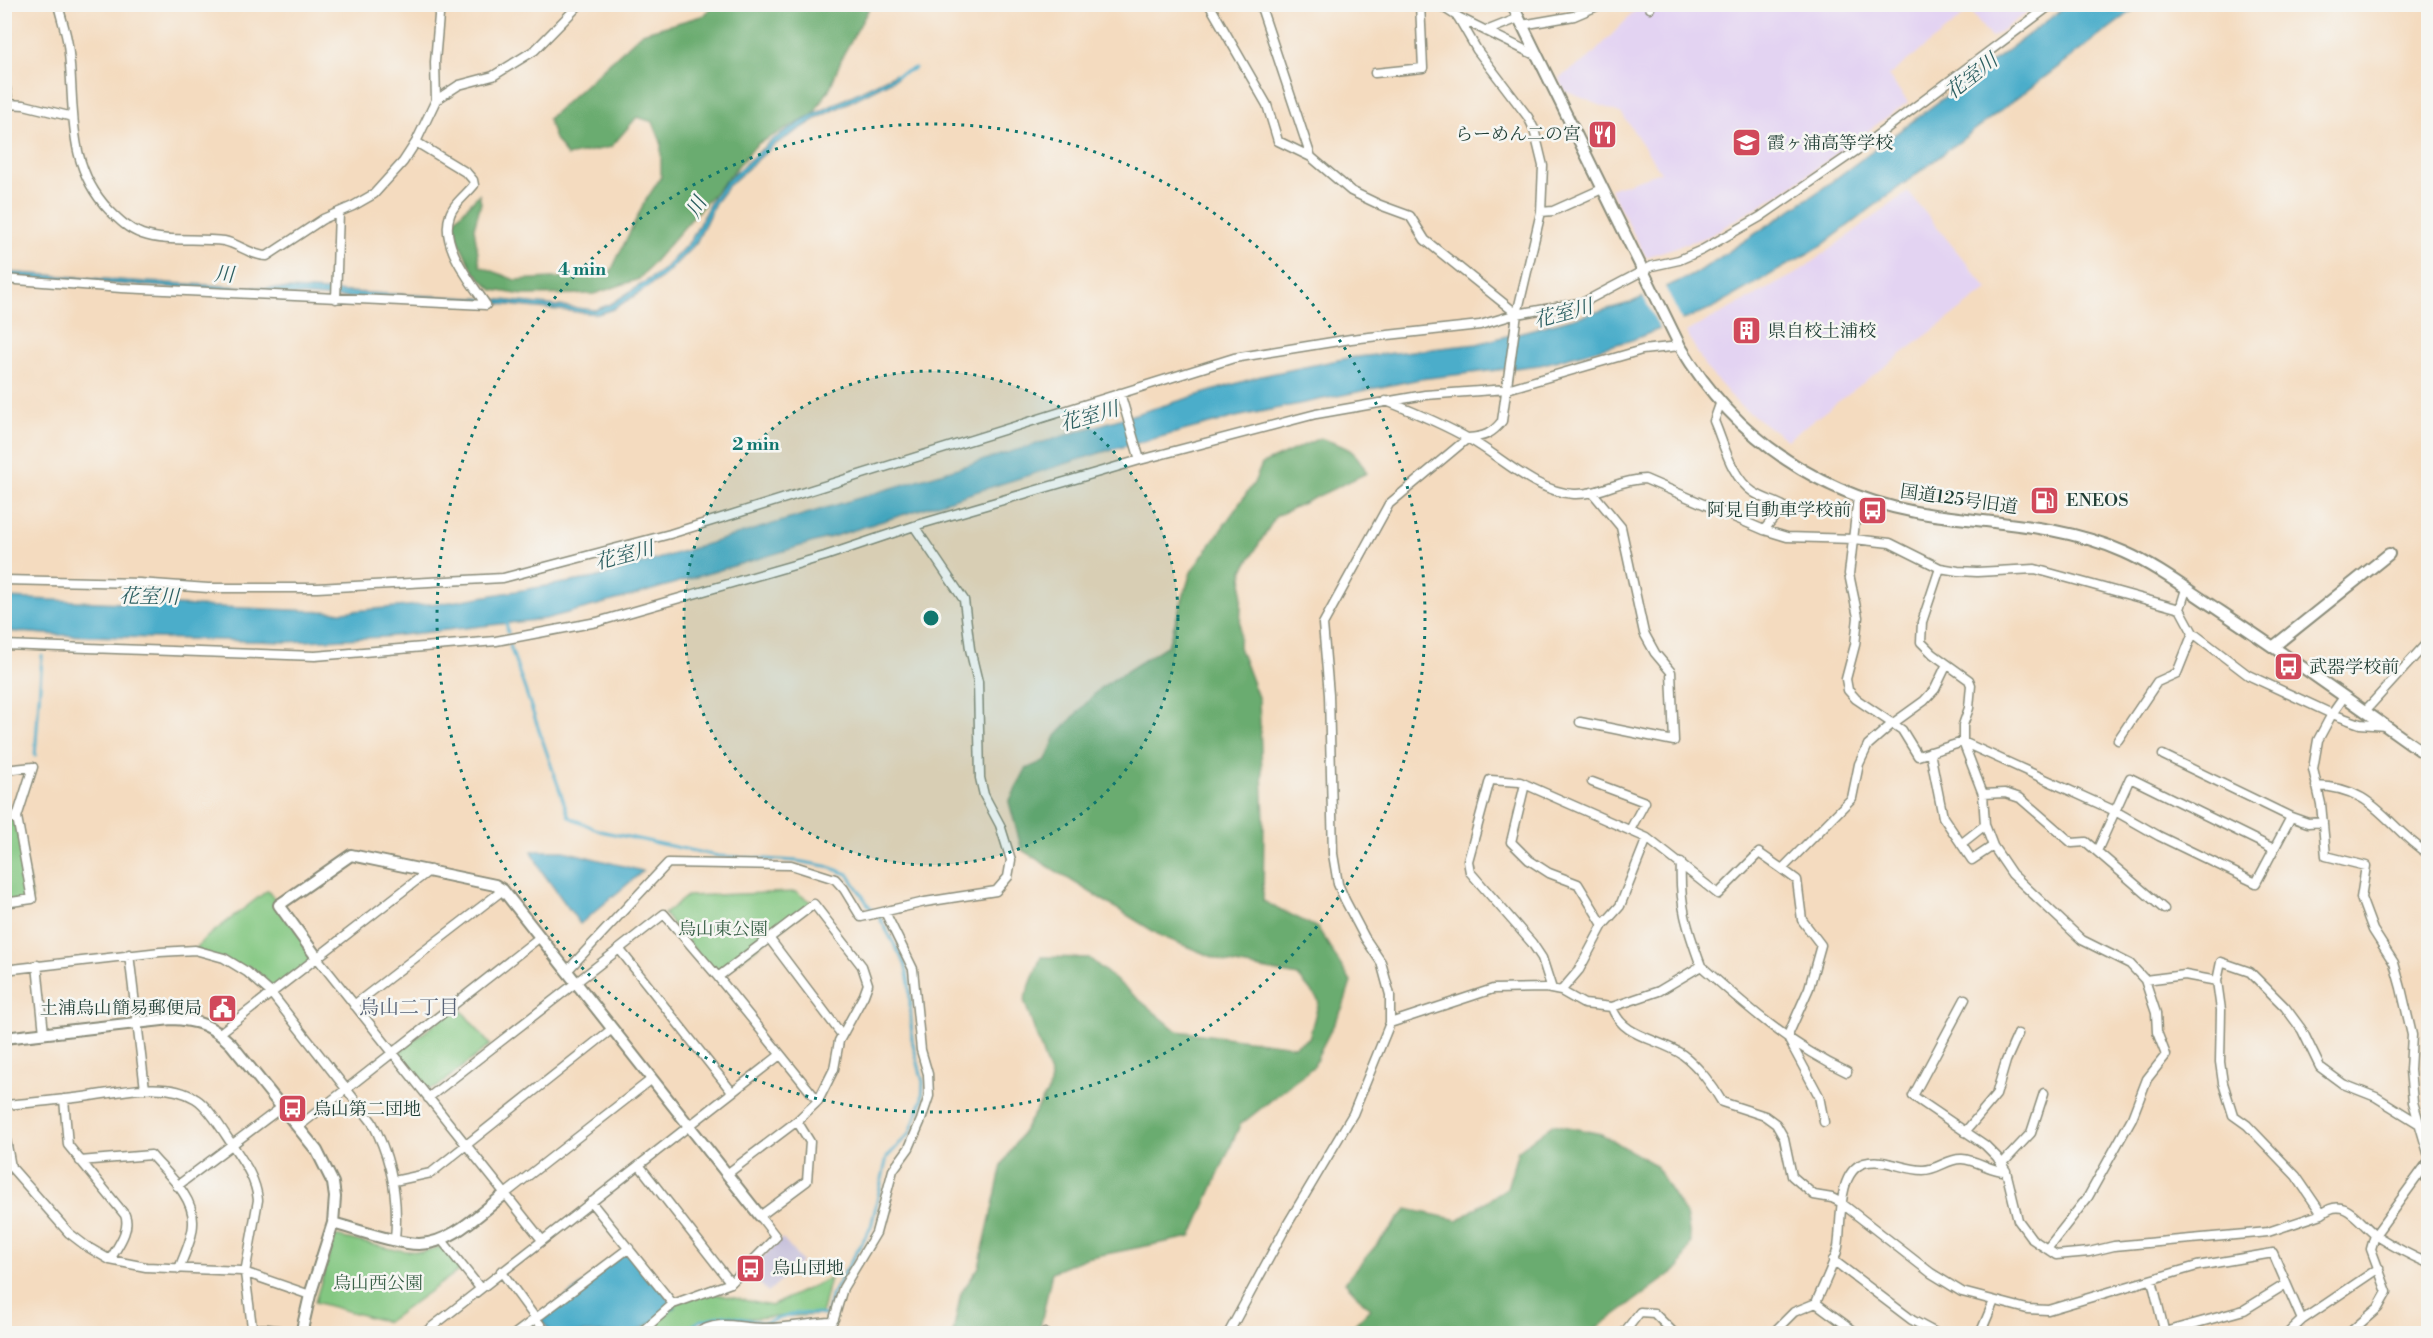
<svg xmlns="http://www.w3.org/2000/svg" width="2433" height="1338" font-family="'Libre Bodoni','Noto Serif JP',serif">
  <rect width="100%" height="100%" fill="#f6f6f2"/>
  <filter id="ink" filterUnits="userSpaceOnUse"><feTurbulence type="fractalNoise" baseFrequency=".0167" numOctaves="2"/><feDisplacementMap in="SourceGraphic" scale="12" xChannelSelector="R" yChannelSelector="G"/><feConvolveMatrix kernelMatrix="1 2 1 2 8 2 1 2 1" color-interpolation-filters="sRGB"/></filter>
  <filter id="wash" filterUnits="userSpaceOnUse"><feTurbulence type="fractalNoise" baseFrequency=".008" numOctaves="4" result="noise"/><feDisplacementMap in="SourceGraphic" scale="24" xChannelSelector="R" yChannelSelector="G"/><feGaussianBlur stdDeviation="1.35" result="paint"/><feColorMatrix in="noise" values="0 0 0 0 0 0 0 0 0 0 0 0 0 0 0 0 0 1.4 0 .05"/><feComposite in="paint" operator="in"/></filter>
  <g filter="url(#wash)">
    <rect width="100%" height="100%" fill="#f4dbbf"/>
    <path fill="#e3d3f2" d="M 1641,5 L 2037,5 L 1991,38 L 1970,11 L 1888,76 L 1908,102 L 1790,187 L 1709,236 L 1646,257 L 1610,189 L 1661,172 L 1622,114 L 1565,91 L 1559,78 L 1589,58 Z
      M 1908,192 L 1988,289 L 1787,440 L 1739,405 L 1706,368 L 1686,332 L 1797,273 Z"/>
    <path fill="#c6c0da" d="M 782,1238 L 802,1262 L 768,1292 L 748,1272 Z"/>
    <path fill="#83c781" stroke="#51825a" stroke-width="1.5" d="M 17,817 L 32,899 L 5,903 L 4,819 Z
      M 268,890 L 318,959 L 271,993 L 247,972 L 195,950 L 203,940 Z
      M 796,892 L 814,904 L 718,977 L 664,914 L 687,896 Z
      M 458,1006 L 490,1045 L 436,1088 L 428,1089 L 399,1052 Z
      M 335,1236 L 396,1250 L 422,1252 L 442,1246 L 461,1269 L 387,1322 L 315,1302 Z
      M 830,1278 L 821,1315 L 701,1320 L 687,1333 L 639,1334 L 673,1304 L 707,1292 L 771,1306 Z"/>
    <path fill="#6aac6f" stroke="#447452" stroke-width="1.5" d="M 712,5 L 871,5 L 843,55 L 830,88 L 813,115 L 757,144 L 639,279 L 594,294 L 523,295 L 493,290 L 474,272 L 459,242 L 454,221 L 479,194 L 481,203 L 474,228 L 480,266 L 515,280 L 609,275 L 644,203 L 661,177 L 661,142 L 653,122 L 637,117 L 611,147 L 567,156 L 555,139 L 548,119 L 642,33 L 705,15 Z
      M 1320,438 C 1346,447 1354,447 1367,473 L 1276,516 L 1243,570 L 1239,647 L 1259,700 L 1264,820 L 1263,901 L 1318,928 L 1351,982 L 1343,1007 L 1321,1049 L 1314,1066 L 1240,1125 L 1191,1237 L 1086,1258 L 1052,1272 L 1039,1333 L 953,1333 L 961,1293 L 979,1267 L 1002,1165 L 1049,1090 L 1051,1078 L 1024,1000 L 1041,957 L 1089,958 L 1177,1031 L 1294,1046 L 1309,1038 L 1319,1001 L 1298,976 L 1225,962 L 1161,936 L 1022,850 L 1009,802 L 1026,769 L 1046,760 L 1056,736 L 1100,688 L 1168,645 L 1191,572 L 1254,483 L 1262,464 Z
      M 1553,1124 L 1601,1134 L 1654,1164 L 1686,1215 L 1691,1242 L 1679,1268 L 1590,1333 L 1495,1334 L 1494,1331 L 1476,1334 L 1346,1333 L 1370,1309 L 1345,1282 L 1407,1209 L 1458,1220 L 1507,1188 L 1518,1151 Z"/>
    <path fill="#4badca" stroke="#35757f" stroke-width="1.5" d="M 2068,5 L 2140,5 L 1821,246 L 1712,308 L 1632,340 L 1540,365 L 1420,379 L 1236,417 L 1103,452 L 838,535 L 635,595 L 545,619 L 384,637 L 285,642 L 59,635 L 5,631 L 5,598 L 342,612 L 451,602 L 595,578 L 1261,376 L 1348,358 L 1477,344 L 1630,303 L 1695,274 L 1819,191 Z
      M 895,74 L 897,78 L 816,119 L 774,145 L 728,186 L 715,203 L 696,243 L 665,275 L 639,293 L 613,309 L 598,314 L 489,303 L 326,297 L 5,277 L 4,272 L 146,282 L 492,299 L 595,310 L 611,304 L 662,271 L 691,240 L 711,201 L 725,182 L 772,140 L 813,115 Z
      M 532,851 L 564,851 L 643,871 L 580,924 L 541,870 Z
      M 631,1248 L 675,1307 L 635,1333 L 551,1333 L 539,1317 Z"/>
    <path fill="#f4dbbf" d="M 1664,285 L 1683,323 L 1661,331 L 1642,294 Z"/>
    <g fill="none" stroke-linecap="round" stroke-linejoin="round">
      <path stroke="#4badca" stroke-width="3" d="M 895,76 L 915,68
        M 506,620 L 508,633
        M 510,646 L 569,817 L 600,831 L 718,856 L 797,861 L 826,866 L 848,874 L 873,912 L 877,913 L 905,964 L 909,983 L 912,1040 L 923,1082 L 922,1100 L 910,1133 L 887,1157 L 871,1227 L 831,1296 L 827,1315 L 798,1313 L 764,1323 L 724,1315 L 700,1321 L 680,1334
        M 35,756 L 42,656"/>
    </g>
  </g>
  <g filter="url(#ink)">
    <g fill="none" stroke-linecap="round" stroke-linejoin="round">
      <defs>
        <path id="minor" d="M 58,4 C 61,18 66,31 68,45 C 76,104 64,163 109,210 C 119,220 128,229 142,234 C 168,243 197,237 224,241 C 239,244 252,256 267,256 L 323,219 L 353,206 L 374,194 L 403,162 L 416,142 L 436,100 L 435,62 L 440,4
          M 1209,4 L 1267,105 L 1278,141 L 1311,157 L 1351,191 L 1380,205 L 1410,216 L 1425,240 L 1517,314
          M 1260,4 L 1311,157
          M 1438,4 L 1458,17 L 1537,56
          M 1648,4 L 1650,8
          M 1522,25 L 1574,16 L 1602,4
          M 1486,31 L 1519,18
          M 1375,73 L 1423,68 L 1420,4
          M 4,79 L 9,104 L 4,132
          M 436,100 L 459,85 L 493,76 L 535,50 L 580,4
          M 9,104 L 24,105 L 73,117
          M 416,142 L 467,173 L 473,180 L 474,185 C 467,194 453,204 450,215 C 439,245 471,281 486,305
          M 1541,212 L 1553,211 L 1602,189
          M 4,279 L 121,288 L 486,305
          M 336,299 L 339,212
          M 1120,393 L 1140,460
          M 1386,401 C 1414,412 1443,424 1469,439 C 1502,457 1535,492 1574,494 C 1600,495 1620,479 1645,479 L 1764,530 L 1787,537 L 1854,539 L 1890,543 L 1940,568 L 1958,571 L 1977,572 L 2035,569 L 2180,609 L 2193,633 L 2248,675 L 2332,714 L 2360,724 L 2386,726
          M 1720,404 L 1714,421 C 1724,444 1731,477 1753,492 C 1762,498 1773,501 1783,506 L 1764,530
          M 1858,497 L 1849,574 L 1858,617 L 1855,645 L 1846,679 L 1848,690 L 1856,699 L 1902,730 L 1918,756 L 1963,742 L 2115,811 L 2159,836 L 2256,883 L 2291,817 L 2308,823 L 2323,822
          M 1940,568 L 1922,622 L 1921,642 L 1933,654 L 1969,680 L 1971,685 L 1969,708 L 1963,725 L 1963,742 L 1983,794 L 1985,825 L 1993,846 L 2012,874 L 2082,940 L 2130,964 L 2145,980 L 2156,1013 L 2157,1032 L 2166,1055 L 2147,1079 L 2132,1118 L 2088,1197 L 2047,1249
          M 4,580 L 139,583 L 208,588 L 317,588 L 503,578 L 670,534 L 1234,358 L 1351,339 L 1480,325 L 1517,314 L 1584,302 L 1652,266 L 1679,260 L 1702,250 L 1760,217 L 1863,146 L 2052,4
          M 2180,609 L 2186,589
          M 4,645 L 315,656 L 496,641 L 597,622 L 825,556 L 914,526 L 1140,460 L 1316,414 L 1425,395 L 1507,389 L 1642,350 L 1680,346
          M 2344,697 L 2332,714 L 2318,740 L 2313,769 L 2321,804 L 2326,856 L 2366,866 L 2361,898 L 2373,930 L 2394,963 L 2401,988 L 2412,1035 L 2410,1070 L 2413,1102 L 2428,1153
          M 2365,711 L 2425,645
          M 1580,722 L 1674,741 L 1671,672 L 1655,653 L 1644,633 L 1621,527 L 1592,492
          M 2118,740 L 2157,682 L 2177,673 L 2193,633
          M 1930,752 L 1943,817 L 1972,860 L 1993,846
          M 2163,755 L 2291,817
          M 4,770 L 33,767 L 17,817 L 32,899 L 4,903
          M 1592,782 L 1645,802 L 1630,830
          M 1525,784 L 1511,842 L 1529,860 L 1549,873 L 1578,884 L 1603,925
          M 2316,786 C 2375,787 2385,826 2428,854
          M 1983,794 L 2005,793 L 2020,798 L 2072,843 L 2086,842 L 2164,909
          M 4,819 L 17,817
          M 1961,844 L 1985,825
          M 2097,851 L 2130,778 L 2274,849
          M 1782,869 L 1797,880 L 1802,920 L 1821,945 L 1809,988 L 1789,1033 L 1789,1040 L 1819,1096 L 1824,1122
          M 769,938 L 842,1035
          M 620,950 L 732,1092
          M 129,954 L 145,1089
          M 318,959 L 542,1240
          M 37,965 L 44,1033
          M 1701,966 C 1747,1007 1791,1046 1847,1072
          M 4,970 L 160,952 L 195,950 L 224,958 L 247,972 L 271,993 L 372,1122 C 392,1160 399,1197 395,1239
          M 567,971 L 668,863 L 791,865 L 835,879 L 844,889 L 861,917 L 925,902 L 996,891 L 1008,877 L 1011,860 L 1000,825 L 984,795 L 980,778 L 978,682 L 970,649 L 964,600 L 914,526
          M 2145,980 L 2185,975 L 2217,981 L 2221,962 L 2250,972 L 2285,1007 L 2302,1030 L 2320,1067 L 2343,1084 L 2376,1097 L 2418,1123
          M 2217,981 L 2221,1010 L 2220,1062 L 2223,1083 L 2233,1115 L 2247,1125 L 2296,1176 L 2322,1214
          M 1552,989 L 1542,958 L 1532,943 L 1470,872 L 1468,861 L 1490,780 L 1520,782 L 1647,838
          M 1561,991 L 1579,970 L 1603,925 L 1620,906 L 1647,838 L 1718,894 L 1759,853 L 1782,869 L 1852,798 L 1859,764 L 1868,745 L 1892,724 L 1924,701 L 1935,689 L 1947,664
          M 1965,999 L 1913,1096 L 1985,1145 L 1997,1157 L 2006,1171 L 2018,1220 L 2032,1239 L 2056,1255 L 2089,1252 L 2114,1246 L 2268,1232 L 2322,1214 C 2346,1194 2360,1225 2377,1236 C 2393,1246 2411,1256 2428,1263
          M 354,1005 L 503,890
          M 1612,1007 C 1622,1038 1659,1038 1683,1055 C 1698,1066 1713,1086 1722,1102 L 1765,1116 L 1776,1124 L 1784,1138 L 1792,1176 L 1814,1195 L 1832,1198 L 1840,1202 L 1931,1273 L 1962,1292 L 2027,1309 L 2048,1310 L 2197,1266 L 2273,1253 L 2302,1320 L 2287,1334
          M 1390,1023 L 1493,989 L 1546,988 L 1561,991 L 1584,1004 L 1612,1007 L 1659,991 L 1701,966 C 1687,928 1679,904 1681,863
          M 220,1033 L 430,870
          M 428,1098 L 664,914 L 718,977 L 818,1101
          M 64,1099 L 68,1145 L 125,1215 C 131,1230 117,1247 110,1260
          M 4,1105 C 31,1103 57,1100 83,1097 C 117,1093 165,1079 196,1099 C 208,1106 223,1131 231,1143 C 243,1161 256,1178 258,1200 L 245,1273 L 252,1327 L 302,1333
          M 298,1127 L 540,937
          M 4,1129 L 11,1167 L 69,1233 L 86,1246 L 110,1260 L 146,1267 L 241,1271 L 310,1295
          M 1965,1132 L 1996,1095 L 2006,1061 L 2018,1034
          M 80,1161 L 151,1155 C 167,1174 194,1196 193,1223 C 193,1238 184,1255 179,1269
          M 2002,1164 L 2031,1133 L 2044,1093
          M 639,1165 L 731,1283
          M 727,1174 L 797,1121
          M 394,1181 L 431,1173 L 612,1029
          M 177,1186 L 282,1107
          M 505,1194 L 652,1079
          M 591,1202 L 673,1304
          M 441,1239 L 480,1288
          M 1833,1260 L 1912,1320 L 1938,1334
          M 501,1271 L 547,1334
          M 2152,1280 L 2165,1334
          M 1816,1303 L 1858,1334
          M 2302,1320 L 2379,1268
          M 423,1334 L 780,1055
          M 515,1334 L 629,1248
          M 639,1334 L 673,1304 L 731,1283 L 776,1237 L 760,1216 L 807,1181 L 810,1142 L 797,1121 L 818,1101 L 834,1069 L 839,1041 L 864,995 L 868,984 L 862,966 L 814,904 L 718,977
          M 694,1334 C 723,1318 734,1328 762,1328 C 785,1329 809,1323 832,1322 L 834,1319 L 843,1288 L 876,1233 L 893,1170 L 909,1148 L 921,1120 L 929,1096 L 928,1074 L 921,1050 L 913,969 L 885,912
          M 1045,1334 L 1045,1333
          M 1228,1334 L 1287,1225 L 1353,1114 L 1390,1023 L 1390,995 L 1381,962 L 1365,938 L 1345,900 L 1338,884 L 1333,854 L 1329,695 L 1323,624 L 1389,504 L 1468,438 C 1484,437 1492,434 1502,421 L 1517,314 L 1541,212 L 1543,166 L 1534,129 L 1528,117 L 1477,50 L 1458,17
          M 1623,1334 L 1640,1312 L 1654,1313 L 1675,1334
          M 1772,1334 L 1794,1312 L 1816,1303 C 1823,1285 1834,1266 1838,1247 C 1842,1225 1836,1172 1864,1163 C 1883,1157 1904,1170 1923,1170 C 1938,1170 1948,1158 1962,1159 C 1978,1160 1992,1172 2006,1171
          M 1980,1334 L 1994,1301
          M 2157,1334 L 2244,1310 L 2286,1284
          M 2348,1334 L 2378,1308 L 2387,1292 L 2371,1249 L 2375,1235 L 2428,1162"/>
        <path id="tertiary" d="M 1512,4 L 1680,346 C 1736,440 1825,500 1934,515 C 1999,524 2063,525 2124,552 C 2158,567 2189,591 2220,611 C 2291,658 2359,707 2428,756
          M 2273,647 L 2389,554
          M 318,959 L 279,905 L 351,855 L 495,885 L 503,890 L 760,1216
          M 4,1038 L 171,1019 C 198,1020 211,1025 231,1044 L 317,1151 L 333,1183 L 335,1197 L 333,1223 L 310,1295 L 301,1334
          M 333,1223 C 355,1229 397,1244 419,1244 C 451,1244 481,1212 505,1194"/>
      </defs>
      <use href="#minor" stroke="#8a8c7a" stroke-width="11"/>
      <use href="#tertiary" stroke="#8a8c7a" stroke-width="14"/>
      <use href="#minor" stroke="#fff" stroke-width="8"/>
      <use href="#tertiary" stroke="#fff" stroke-width="10"/>
    </g>
  </g>
  <circle cx="931" cy="618" r="247" fill="#0f766e" fill-opacity=".12"/>
  <g fill="none" stroke="#0f766e" stroke-width="3" stroke-dasharray="3 6">
    <circle cx="931" cy="618" r="247"/>
    <circle cx="931" cy="618" r="494"/>
  </g>
  <defs>
    <symbol id="restaurant-square" viewBox="-11 -11 22 22"><rect x="-9" y="-9" width="18" height="18" rx="4" fill="#d1495b" stroke="#f6f6f2"/><path d="M-5-6h1v4h1v-4h1v4h1v-4h1v5L-1.5 .5V6h-2V.5L-5-1ZM5-6V6H3V1.5H1.5Q1.5-4 5-6Z" fill="#fff"/></symbol>
    <symbol id="school-square" viewBox="-11 -11 22 22"><rect x="-9" y="-9" width="18" height="18" rx="4" fill="#d1495b" stroke="#f6f6f2"/><path d="M0-5L7-2L0 1L-7-2ZM-4 1L0 2.5L4 1V4Q0 6-4 4Z" fill="#fff"/></symbol>
    <symbol id="building-square" viewBox="-11 -11 22 22"><rect x="-9" y="-9" width="18" height="18" rx="4" fill="#d1495b" stroke="#f6f6f2"/><path d="M-4-6H4V6H1V3H-1V6H-4ZM-2.5-4.3h1.7v1.8h-1.7ZM.8-4.3h1.7v1.8H.8ZM-2.5-1h1.7V.8h-1.7ZM.8-1h1.7V.8H.8Z" fill="#fff"/></symbol>
    <symbol id="fuel-square" viewBox="-11 -11 22 22"><rect x="-9" y="-9" width="18" height="18" rx="4" fill="#d1495b" stroke="#f6f6f2"/><path d="M-5.5-6h7V0h2V4h1.3V-2.5L3-4.5l.8-.8L6-3V5H2.5V1h-1V6h-7ZM-4.2-4.7v3.2H.2V-4.7Z" fill="#fff"/></symbol>
    <symbol id="bus-square" viewBox="-11 -11 22 22"><rect x="-9" y="-9" width="18" height="18" rx="4" fill="#d1495b" stroke="#f6f6f2"/><path d="M-5-6H5V4H4V6H2V4H-2V6H-4V4H-5ZM-3.5-4V0h7V-4ZM-3.5 1.2v1.5H-2V1.2ZM2 1.2v1.5H3.5V1.2Z" fill="#fff"/></symbol>
    <symbol id="civic-square" viewBox="-11 -11 22 22"><rect x="-9" y="-9" width="18" height="18" rx="4" fill="#d1495b" stroke="#f6f6f2"/><path d="M-.6-6.5H3V-4.5H.6V-3L4-1V1h2V6H-6V1h2V-1L-.6-3ZM-1.2 2.5V6h2.4V2.5Z" fill="#fff"/></symbol>
  </defs>
  <g fill-rule="evenodd">
    <use href="#restaurant-square" x="1586" y="118" width="33" height="33"/>
    <use href="#school-square" x="1730" y="126" width="33" height="33"/>
    <use href="#building-square" x="1730" y="314" width="33" height="33"/>
    <use href="#fuel-square" x="2028" y="484" width="33" height="33"/>
    <use href="#bus-square" x="1856" y="494" width="33" height="33"/>
    <use href="#bus-square" x="2272" y="650" width="33" height="33"/>
    <use href="#civic-square" x="206" y="992" width="33" height="33"/>
    <use href="#bus-square" x="276" y="1092" width="33" height="33"/>
    <use href="#bus-square" x="734" y="1252" width="33" height="33"/>
  </g>
  <g text-anchor="middle" stroke-width="5" stroke-linejoin="round" paint-order="stroke">
    <g font-size="18" fill="#1f3d34" stroke="#f6f6f2" text-anchor="start">
      <text x="1581" y="140" text-anchor="end">らーめん二の宮</text>
      <text x="1767" y="149">霞ヶ浦高等学校</text>
      <text x="1768" y="337">県自校土浦校</text>
      <text x="2066" y="506">ENEOS</text>
      <text x="1851" y="516" text-anchor="end">阿見自動車学校前</text>
      <text x="2309" y="673">武器学校前</text>
      <text x="202" y="1014" text-anchor="end">土浦烏山簡易郵便局</text>
      <text x="313" y="1115">烏山第二団地</text>
      <text x="772" y="1274">烏山団地</text>
    </g>
    <g font-size="18" fill="#1f3d34" stroke="#f6f6f2">
      <text transform="translate(1959 499) rotate(8)" y="6">国道125号旧道</text>
    </g>
    <g font-size="18" fill="#386047" stroke="#f6f6f2">
      <text x="723" y="935">烏山東公園</text>
      <text x="378" y="1289">烏山西公園</text>
    </g>
    <g font-size="20" font-style="italic" fill="#2c5f61" stroke="#f6f6f2">
      <text transform="translate(1971 76) rotate(-38)" y="7">花室川</text>
      <text transform="translate(696 207) rotate(-60)" y="7">川</text>
      <text transform="translate(224 274) rotate(3)" y="7">川</text>
      <text transform="translate(1563 313) rotate(-15)" y="7">花室川</text>
      <text transform="translate(1089 416) rotate(-16)" y="7">花室川</text>
      <text transform="translate(624 555) rotate(-15)" y="7">花室川</text>
      <text transform="translate(149 596) rotate(1)" y="7">花室川</text>
    </g>
    <g font-size="20" fill="#566276" stroke="#f6f6f2">
      <text x="409" y="1014">烏山二丁目</text>
    </g>
  </g>
  <circle cx="931" cy="618" r="9" fill="#0f766e" stroke="#f6f6f2" stroke-width="3"/>
  <g font-size="18" text-anchor="middle" font-weight="bold" fill="#0f766e" stroke="#f6f6f2" stroke-width="5" stroke-linejoin="round" paint-order="stroke">
    <text x="582" y="275">4 min</text>
    <text x="756" y="450">2 min</text>
  </g>
  <rect width="2433" height="1338" fill="none" stroke="#f6f6f2" stroke-width="24"/>
</svg>
